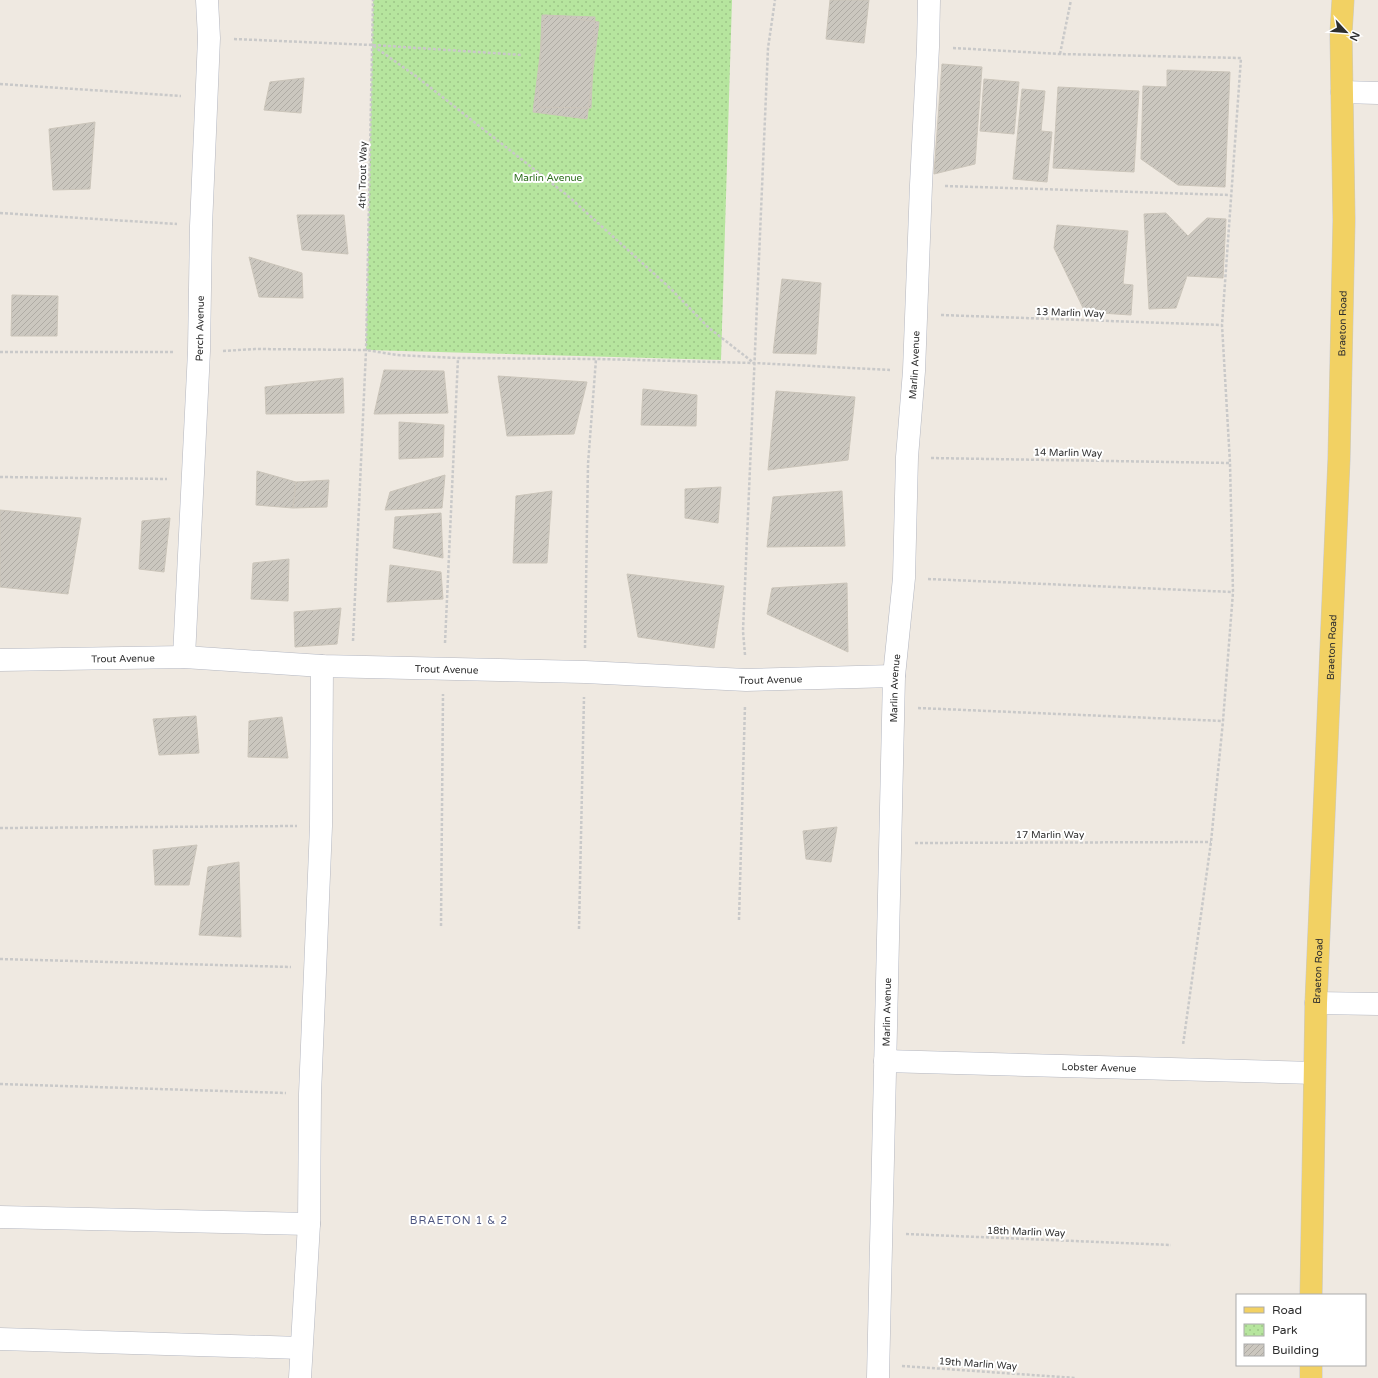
<svg xmlns="http://www.w3.org/2000/svg" width="1378" height="1378" font-family="'Varela Round',sans-serif">
  <defs>
    <pattern id="park-dots" width="8" height="8" patternUnits="userSpaceOnUse"><rect width="8" height="8" fill="#b6e59e"/><path d="M2 2h.1M6 6h.1" fill="none" stroke="#9dc588" stroke-width="1.8" stroke-linecap="round"/></pattern>
    <pattern id="building-hatch" width="6" height="6" patternUnits="userSpaceOnUse"><rect width="6" height="6" fill="#cbc7bf"/><path d="M-1 1l2-2M0 6l6-6M5 7l2-2" fill="none" stroke="#afaba4"/></pattern>
  </defs>
  <rect width="100%" height="100%" fill="#efe9e1"/>
  <path fill="url(#park-dots)" d="M 373,0 L 732,0 L 721,360 L 366,350 Z"/>
  <path fill="url(#building-hatch)" stroke="#cbc5ba" d="M 830,0 L 869,0 L 864,43 L 826,39 Z
    M 542,15 L 595,17 L 591,108 L 538,107 Z
    M 545,15 L 599,22 L 587,119 L 533,112 Z
    M 942,64 L 982,67 L 975,164 L 934,174 Z
    M 1167,70 L 1230,72 L 1225,187 L 1178,185 L 1141,159 L 1143,86 L 1167,87 Z
    M 304,78 L 301,113 L 264,110 L 270,82 Z
    M 984,79 L 1019,82 L 1014,134 L 980,131 Z
    M 1058,87 L 1139,91 L 1134,172 L 1053,168 Z
    M 1022,89 L 1045,91 L 1041,131 L 1052,132 L 1047,182 L 1013,179 Z
    M 95,122 L 90,189 L 53,190 L 49,129 Z
    M 1166,213 L 1188,236 L 1207,218 L 1226,219 L 1223,278 L 1187,276 L 1176,308 L 1149,309 L 1144,214 Z
    M 297,215 L 344,215 L 348,254 L 302,250 Z
    M 1057,225 L 1128,231 L 1123,284 L 1133,285 L 1131,315 L 1085,312 L 1054,248 Z
    M 249,257 L 302,273 L 303,298 L 259,297 Z
    M 782,279 L 821,283 L 816,354 L 773,353 Z
    M 12,295 L 58,296 L 57,336 L 11,336 Z
    M 384,370 L 444,371 L 448,413 L 374,414 Z
    M 498,376 L 587,382 L 574,434 L 507,436 Z
    M 343,378 L 344,413 L 266,414 L 265,387 Z
    M 643,389 L 697,395 L 696,426 L 641,425 Z
    M 776,391 L 855,397 L 848,460 L 768,470 Z
    M 399,422 L 444,425 L 443,457 L 399,459 Z
    M 257,471 L 296,482 L 293,508 L 256,505 Z
    M 445,475 L 442,508 L 385,510 L 390,492 Z
    M 329,480 L 327,507 L 293,508 L 296,482 Z
    M 721,487 L 718,523 L 685,518 L 685,489 Z
    M 552,491 L 547,563 L 513,563 L 516,496 Z
    M 842,491 L 845,546 L 767,547 L 773,497 Z
    M 0,510 L 81,518 L 68,594 L 0,587 Z
    M 441,513 L 443,558 L 393,548 L 395,517 Z
    M 170,518 L 164,572 L 139,569 L 142,521 Z
    M 289,559 L 288,601 L 251,599 L 253,563 Z
    M 390,565 L 441,572 L 443,599 L 387,602 Z
    M 627,574 L 724,586 L 714,648 L 638,637 Z
    M 847,583 L 848,652 L 767,614 L 772,588 Z
    M 341,608 L 337,644 L 295,647 L 294,612 Z
    M 196,716 L 199,753 L 159,755 L 153,719 Z
    M 282,717 L 288,758 L 248,757 L 249,721 Z
    M 837,827 L 831,862 L 806,859 L 803,831 Z
    M 197,845 L 189,885 L 155,885 L 153,850 Z
    M 239,862 L 241,937 L 199,935 L 208,867 Z"/>
  <g fill="none" stroke-linecap="round" stroke-linejoin="round">
    <defs>
      <g id="minor">
        <path d="M 1342,92 L 1378,93"/>
        <path id="s1" d="M 184,657 L 199,351 L 201,226 L 209,38 L 207,0"/>
        <path id="s2" d="M 0,660 L 184,657 L 322,666 L 585,672 L 746,680 L 894,676"/>
        <path d="M 1316,1003 L 1378,1004"/>
        <path id="s3" d="M 885,1061 L 1314,1073"/>
        <path d="M 0,1217 L 309,1224"/>
        <path d="M 0,1339 L 301,1348"/>
        <path d="M 300,1378 L 309,1224 L 310,1094 L 321,826 L 322,666"/>
        <path id="s4" d="M 878,1378 L 894,676 L 904,578 L 907,457 L 914,371 L 921,185 L 928,47 L 929,0"/>
      </g>
      <g id="major">
        <path id="s5" d="M 1311,1295 L 1316,1003 L 1339,459 L 1344,220 L 1341,33 L 1343,0"/>
        <path d="M 1311,1378 L 1311,1365"/>
      </g>
    </defs>
    <use href="#minor" stroke="#b4b7c1" stroke-width="23"/>
    <use href="#major" stroke="#c9c9c9" stroke-width="23"/>
    <path stroke="#c9c9c9" stroke-width="2.5" stroke-dasharray="3 2" stroke-linecap="butt" d="M 234,39 L 372,45 L 417,77 L 568,196 L 670,288 L 709,328 L 754,363
      M 373,45 L 522,55
      M 953,48 L 1060,54 L 1241,58 L 1222,325 L 1230,463 L 1233,592 L 1223,721 L 1211,842 L 1183,1045
      M 1060,54 L 1071,0
      M 0,84 L 181,96
      M 945,186 L 1230,195
      M 0,213 L 177,224
      M 941,315 L 1222,325
      M 223,351 L 255,349 L 366,350 L 397,355 L 458,358 L 596,359 L 755,363 L 890,370
      M 0,352 L 175,352
      M 931,458 L 1230,463
      M 0,477 L 167,479
      M 928,579 L 1233,592
      M 353,641 L 366,350 L 373,0
      M 445,643 L 458,358
      M 585,648 L 588,464 L 596,359
      M 745,655 L 743,631 L 768,48 L 775,0
      M 918,708 L 1223,721
      M 0,828 L 297,826
      M 915,843 L 1211,842
      M 739,920 L 745,705
      M 441,926 L 443,694
      M 579,929 L 584,697
      M 0,959 L 291,967
      M 0,1084 L 286,1093
      M 906,1234 L 1171,1245
      M 902,1366 L 1076,1378"/>
    <use href="#minor" stroke="#fff" stroke-width="22"/>
    <use href="#major" stroke="#f2d163" stroke-width="22"/>
  </g>
  <g text-anchor="middle" stroke-width="4" stroke-linejoin="round" paint-order="stroke">
    <g font-size="10" fill="#2e2e2e" stroke="#fff">
      <text transform="translate(362 175) rotate(-89)" y="4">4th Trout Way</text>
      <text transform="translate(1070 312) rotate(2)" y="4">13 Marlin Way</text>
      <text dy="4" stroke="none"><textPath href="#s5" startOffset="972">Braeton Road</textPath></text>
      <text dy="4" stroke="none"><textPath href="#s1" startOffset="329">Perch Avenue</textPath></text>
      <text dy="4" stroke="none"><textPath href="#s4" startOffset="1014">Marlin Avenue</textPath></text>
      <text transform="translate(1068 452) rotate(1)" y="4">14 Marlin Way</text>
      <text dy="4" stroke="none"><textPath href="#s5" startOffset="648">Braeton Road</textPath></text>
      <text dy="4" stroke="none"><textPath href="#s2" startOffset="123">Trout Avenue</textPath></text>
      <text dy="4" stroke="none"><textPath href="#s2" startOffset="447">Trout Avenue</textPath></text>
      <text dy="4" stroke="none"><textPath href="#s2" startOffset="771">Trout Avenue</textPath></text>
      <text dy="4" stroke="none"><textPath href="#s4" startOffset="690">Marlin Avenue</textPath></text>
      <text x="1050" y="838">17 Marlin Way</text>
      <text dy="4" stroke="none"><textPath href="#s5" startOffset="324">Braeton Road</textPath></text>
      <text dy="4" stroke="none"><textPath href="#s4" startOffset="366">Marlin Avenue</textPath></text>
      <text dy="4" stroke="none"><textPath href="#s3" startOffset="214">Lobster Avenue</textPath></text>
      <text transform="translate(1026 1231) rotate(2)" y="4">18th Marlin Way</text>
      <text transform="translate(978 1363) rotate(4)" y="4">19th Marlin Way</text>
    </g>
    <g font-size="10" fill="#2c6e1b" stroke="#fff">
      <text x="548" y="181">Marlin Avenue</text>
    </g>
    <g font-size="11" letter-spacing="1" fill="#4d5680" stroke="#fff">
      <text x="459" y="1224">BRAETON 1 &amp; 2</text>
    </g>
  </g>
  <rect x="1236" y="1294" width="130" height="72" fill="#ffffff" stroke="#ababab"/>
  <rect x="1244" y="1307" width="20" height="6" fill="#f2d163" stroke="#ababab"/>
  <text x="1272" y="1314" font-size="12" fill="#2e2e2e">Road</text>
  <rect x="1244" y="1324" width="20" height="12" fill="url(#park-dots)" stroke="#ababab"/>
  <text x="1272" y="1334" font-size="12" fill="#2e2e2e">Park</text>
  <rect x="1244" y="1344" width="20" height="12" fill="url(#building-hatch)" stroke="#ababab"/>
  <text x="1272" y="1354" font-size="12" fill="#2e2e2e">Building</text>
  <g transform="translate(1346 32) rotate(116)" stroke="#ffffff" stroke-width="3" paint-order="stroke">
  <path d="M0-3L7 15L0 10L-7 15Z" fill="#2e2e2e"/>
  <text y="-6" font-size="11" font-weight="bold" text-anchor="middle" fill="#2e2e2e">N</text>
  </g>
</svg>
